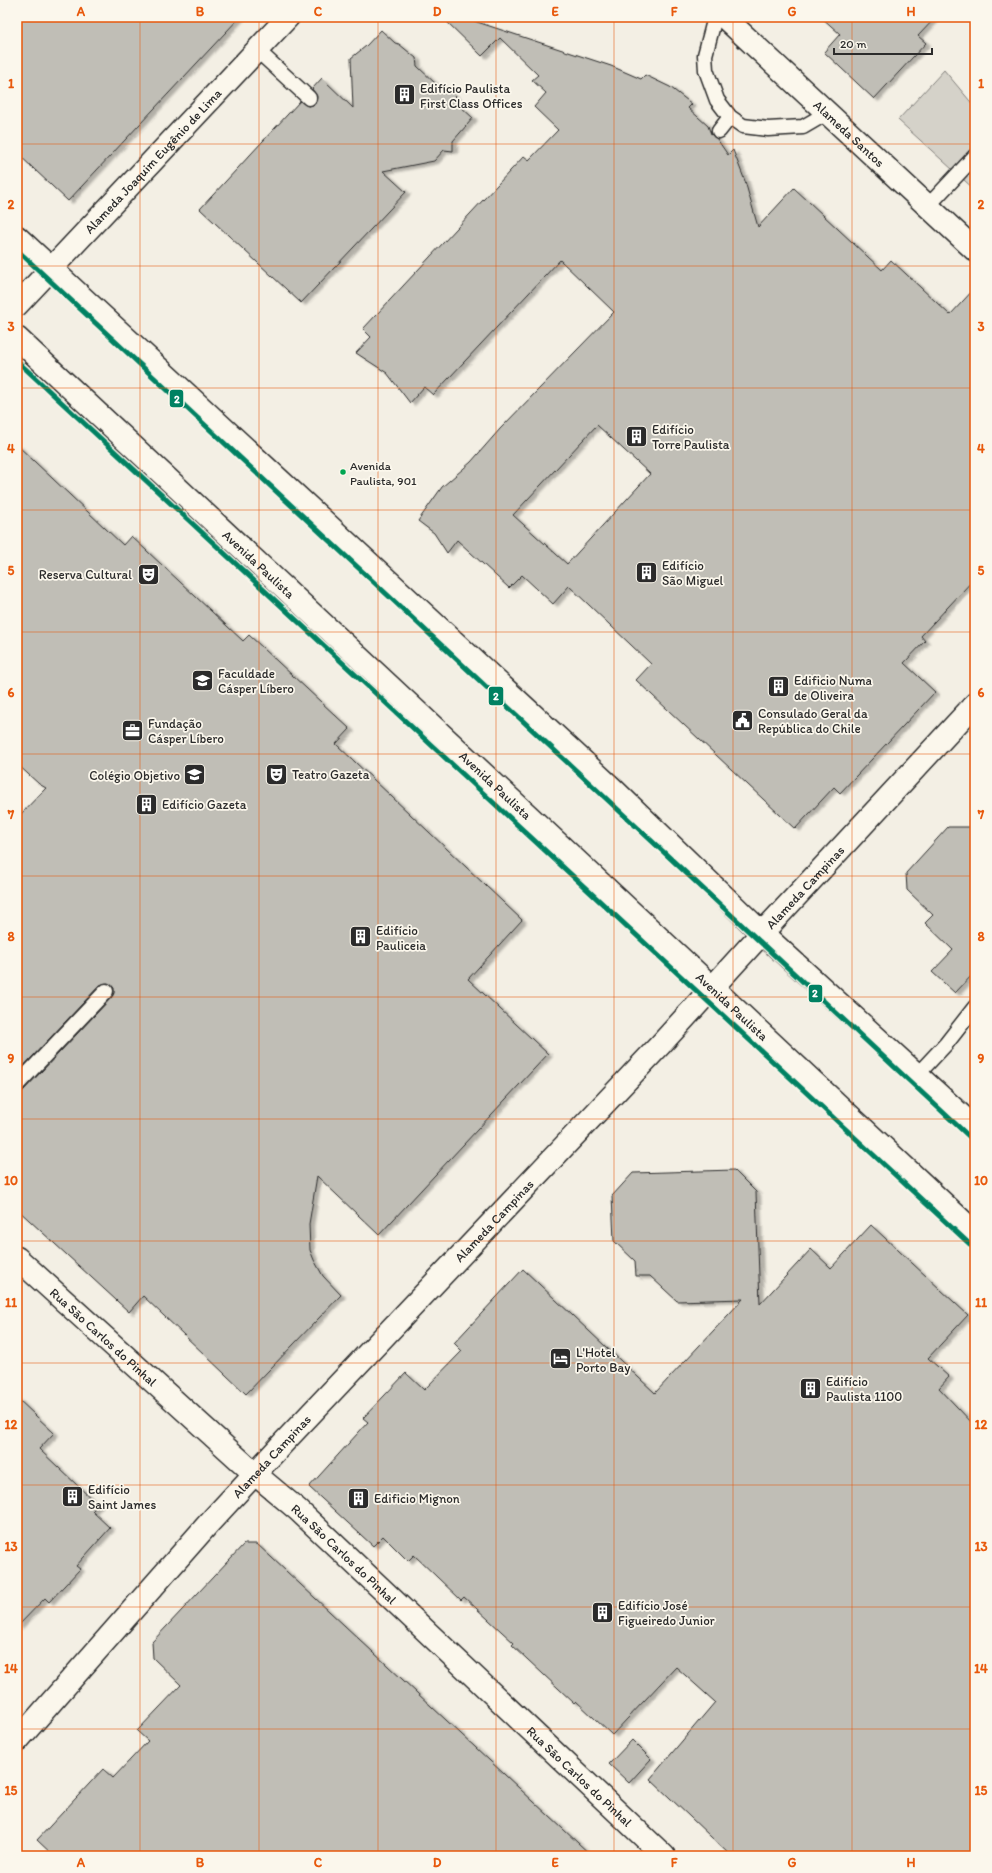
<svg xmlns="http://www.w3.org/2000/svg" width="992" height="1873" font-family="Itim,sans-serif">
  <defs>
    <filter id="shadow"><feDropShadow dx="4.5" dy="2.5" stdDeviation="1" flood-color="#0004"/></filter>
  </defs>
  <rect width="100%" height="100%" fill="#f3efe4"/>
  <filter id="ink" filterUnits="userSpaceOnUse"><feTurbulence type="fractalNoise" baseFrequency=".025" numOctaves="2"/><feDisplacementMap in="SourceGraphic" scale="8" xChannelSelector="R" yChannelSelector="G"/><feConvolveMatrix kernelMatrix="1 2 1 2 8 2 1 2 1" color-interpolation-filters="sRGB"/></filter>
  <g filter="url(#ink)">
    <path fill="#d5d2c9" stroke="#807e7a" d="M 944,70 L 975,107 L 975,190 L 898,120 Z"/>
    <path fill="#c0beb6" stroke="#2b2b2b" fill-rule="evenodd" filter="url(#shadow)" d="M 17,17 L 240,17 L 68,201 L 17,153 Z
      M 442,17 L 462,17 L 611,66 L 641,79 L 645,75 L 670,87 L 692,104 L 688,108 L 708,126 L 711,134 L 717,139 L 728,155 L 733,150 L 745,181 L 758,227 L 794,188 L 882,270 L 891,260 L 950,315 L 975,288 L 975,578 L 921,636 L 925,641 L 904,663 L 935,692 L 840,793 L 834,787 L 795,829 L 636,680 L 651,664 L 569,586 L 553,604 L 522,575 L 509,588 L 457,540 L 447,553 L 434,533 L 418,521 L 442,487 L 471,462 L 500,429 L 614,312 L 560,260 L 433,395 L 424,387 L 410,403 L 387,373 L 356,353 L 371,337 L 363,329 L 524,156 L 529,160 L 558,130 L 534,107 L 546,93 L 532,80 L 538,75 L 500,38 L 482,56 ZM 597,425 L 650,474 L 567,564 L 513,515 Z
      M 821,17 L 936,17 L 918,36 L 926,43 L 874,99 L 824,52 L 840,34 Z
      M 381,30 L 395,43 L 399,44 L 416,58 L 417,66 L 437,85 L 444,85 L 460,101 L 460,106 L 473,118 L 453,141 L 453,151 L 444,150 L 434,161 L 383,171 L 406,192 L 301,303 L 200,209 L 300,101 L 308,106 L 315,104 L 317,96 L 312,89 L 322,78 L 353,108 L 351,58 L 366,46 Z
      M 17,445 L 123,545 L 131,536 L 243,641 L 249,635 L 350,729 L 336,744 L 522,920 L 468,979 L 548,1054 L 379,1235 L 317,1176 L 309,1224 L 310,1250 L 314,1260 L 323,1276 L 341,1295 L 246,1394 L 143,1296 L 129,1312 L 17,1209 L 17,1093 L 23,1091 L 112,997 L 114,993 L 114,988 L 108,983 L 100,985 L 17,1073 L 17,818 L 46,788 L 39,784 L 17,764 Z
      M 948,827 L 975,827 L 975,972 L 955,993 L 932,972 L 953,950 L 925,923 L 933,915 L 907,890 L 906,873 Z
      M 734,1170 L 756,1192 L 760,1304 L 811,1249 L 831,1268 L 871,1225 L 968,1315 L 928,1358 L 949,1377 L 939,1388 L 975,1426 L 975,1856 L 731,1856 L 650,1779 L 715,1702 L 676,1667 L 612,1735 L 576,1701 L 574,1703 L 512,1645 L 514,1643 L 464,1597 L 461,1600 L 414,1555 L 408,1561 L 383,1536 L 373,1546 L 309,1487 L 368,1422 L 363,1418 L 406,1373 L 424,1390 L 462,1351 L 454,1343 L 523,1269 L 655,1393 L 743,1299 L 677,1301 L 650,1276 L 636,1276 L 635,1261 L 614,1241 L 612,1196 L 633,1173 Z
      M 17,1398 L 54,1433 L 39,1449 L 98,1505 L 92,1511 L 110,1528 L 76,1566 L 80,1569 L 49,1602 L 45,1598 L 17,1627 Z
      M 244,1544 L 257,1544 L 592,1856 L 54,1856 L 37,1840 L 103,1769 L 113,1778 L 148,1741 L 137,1731 L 181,1685 L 153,1658 L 152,1642 Z
      M 632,1740 L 651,1759 L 629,1783 L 609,1764 Z"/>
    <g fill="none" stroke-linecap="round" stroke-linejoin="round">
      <defs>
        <path id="service" d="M 715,17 L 705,55 L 706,70 L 717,100 L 730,117 L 743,126 L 768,129 L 803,127 L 827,113
          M 257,50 L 309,98
          M 719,131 L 730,117
          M 928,206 L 975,156
          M 917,1075 L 946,1044 L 975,1007
          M 17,1085 L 106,991"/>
        <g id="minor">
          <path id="s1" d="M 17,305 L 288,17"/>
          <path id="s2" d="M 17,1741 L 209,1523 L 285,1441 L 661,1044 L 762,933 L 975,704"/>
        </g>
        <g id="tertiary">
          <path id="s3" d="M 724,17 L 975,250"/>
          <path id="s4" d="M 17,1258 L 255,1474 L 298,1510 L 664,1856"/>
        </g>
        <g id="primary">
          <path d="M 17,237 L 613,789 L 762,933 L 975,1128"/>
          <path id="s5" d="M 17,338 L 975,1233"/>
        </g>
      </defs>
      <use href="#service" stroke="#2b2b2b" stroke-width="17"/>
      <use href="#minor" stroke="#2b2b2b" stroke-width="25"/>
      <use href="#tertiary" stroke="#2b2b2b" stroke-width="25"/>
      <use href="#primary" stroke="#2b2b2b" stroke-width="25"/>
      <use href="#service" stroke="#fbf7ec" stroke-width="14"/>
      <use href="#minor" stroke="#fbf7ec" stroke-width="22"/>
      <use href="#tertiary" stroke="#fbf7ec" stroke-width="22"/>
      <use href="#primary" stroke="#fbf7ec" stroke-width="22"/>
      <defs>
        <path id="metro-1" d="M 17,250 L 975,1142
          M 17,361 L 975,1249"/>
      </defs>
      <use href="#metro-1" stroke="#fbf7ec" stroke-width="8"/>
      <use href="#metro-1" stroke="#008162" stroke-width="5"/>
    </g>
  </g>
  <path fill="none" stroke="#e8590c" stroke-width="1" stroke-opacity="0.55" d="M 140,17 L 140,1856M 259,17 L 259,1856M 378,17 L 378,1856M 496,17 L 496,1856M 614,17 L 614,1856M 733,17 L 733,1856M 852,17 L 852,1856M 17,144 L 975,144M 17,266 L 975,266M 17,388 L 975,388M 17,510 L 975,510M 17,632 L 975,632M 17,754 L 975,754M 17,876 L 975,876M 17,997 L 975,997M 17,1119 L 975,1119M 17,1241 L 975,1241M 17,1363 L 975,1363M 17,1485 L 975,1485M 17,1607 L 975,1607M 17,1729 L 975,1729"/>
  <defs>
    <symbol id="building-square" viewBox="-11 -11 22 22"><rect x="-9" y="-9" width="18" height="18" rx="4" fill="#2b2b2b" stroke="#fbf7ec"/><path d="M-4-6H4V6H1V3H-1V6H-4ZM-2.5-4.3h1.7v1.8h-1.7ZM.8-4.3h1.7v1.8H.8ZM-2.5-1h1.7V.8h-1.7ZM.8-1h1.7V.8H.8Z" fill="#fff"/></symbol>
    <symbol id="theatre-square" viewBox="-11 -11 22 22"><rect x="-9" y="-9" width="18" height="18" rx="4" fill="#2b2b2b" stroke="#fbf7ec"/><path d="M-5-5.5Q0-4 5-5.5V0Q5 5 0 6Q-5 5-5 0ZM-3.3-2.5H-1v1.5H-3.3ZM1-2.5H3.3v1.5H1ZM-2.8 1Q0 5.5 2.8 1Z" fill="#fff"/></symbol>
    <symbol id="university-square" viewBox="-11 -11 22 22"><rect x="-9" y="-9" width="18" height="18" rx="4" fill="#2b2b2b" stroke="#fbf7ec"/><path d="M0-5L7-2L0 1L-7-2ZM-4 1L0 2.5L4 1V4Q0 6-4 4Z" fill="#fff"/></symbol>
    <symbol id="civic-square" viewBox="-11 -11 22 22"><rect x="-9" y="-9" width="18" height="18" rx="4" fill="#2b2b2b" stroke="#fbf7ec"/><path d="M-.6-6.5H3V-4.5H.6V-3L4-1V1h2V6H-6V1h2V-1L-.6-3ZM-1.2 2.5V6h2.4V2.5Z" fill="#fff"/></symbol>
    <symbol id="office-square" viewBox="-11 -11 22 22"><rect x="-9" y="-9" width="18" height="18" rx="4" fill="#2b2b2b" stroke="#fbf7ec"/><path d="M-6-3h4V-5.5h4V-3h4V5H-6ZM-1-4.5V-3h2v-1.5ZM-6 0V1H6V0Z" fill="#fff"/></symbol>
    <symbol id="school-square" viewBox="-11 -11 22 22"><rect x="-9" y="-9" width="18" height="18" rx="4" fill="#2b2b2b" stroke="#fbf7ec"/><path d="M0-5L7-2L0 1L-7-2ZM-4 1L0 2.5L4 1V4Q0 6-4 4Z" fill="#fff"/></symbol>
    <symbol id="hotel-square" viewBox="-11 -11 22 22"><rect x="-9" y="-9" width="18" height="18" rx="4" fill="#2b2b2b" stroke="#fbf7ec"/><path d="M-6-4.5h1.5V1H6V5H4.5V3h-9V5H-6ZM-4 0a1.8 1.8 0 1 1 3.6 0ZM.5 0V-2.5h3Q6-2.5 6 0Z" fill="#fff"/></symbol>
  </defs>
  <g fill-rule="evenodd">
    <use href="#building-square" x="392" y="82" width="25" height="25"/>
    <use href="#building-square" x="624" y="424" width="25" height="25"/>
    <use href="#building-square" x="634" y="560" width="25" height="25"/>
    <use href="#theatre-square" x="136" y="562" width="25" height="25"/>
    <use href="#university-square" x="190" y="668" width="25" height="25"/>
    <use href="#building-square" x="766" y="674" width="25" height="25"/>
    <use href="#civic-square" x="730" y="708" width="25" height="25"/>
    <use href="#office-square" x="120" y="718" width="25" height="25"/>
    <use href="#theatre-square" x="264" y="762" width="25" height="25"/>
    <use href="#school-square" x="182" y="762" width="25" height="25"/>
    <use href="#building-square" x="134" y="792" width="25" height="25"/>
    <use href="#building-square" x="348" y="924" width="25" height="25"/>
    <use href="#hotel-square" x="548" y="1346" width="25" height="25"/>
    <use href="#building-square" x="798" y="1376" width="25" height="25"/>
    <use href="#building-square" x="60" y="1484" width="25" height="25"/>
    <use href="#building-square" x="346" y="1486" width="25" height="25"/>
    <use href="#building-square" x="590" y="1600" width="25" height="25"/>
  </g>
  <circle fill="#00a651" stroke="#fbf7ec" stroke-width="1.5" cx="343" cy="472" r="3.5"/>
  <g text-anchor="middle" stroke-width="3.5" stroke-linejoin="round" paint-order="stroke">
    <g font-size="12" fill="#2b2b2b" stroke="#fbf7ec" text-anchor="start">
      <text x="350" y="470">Avenida<tspan x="350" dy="15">Paulista, 901</tspan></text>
    </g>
    <g font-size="13" fill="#2b2b2b" stroke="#fbf7ec" text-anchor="start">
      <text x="420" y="93">Edifício Paulista<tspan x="420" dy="15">First Class Offices</tspan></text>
      <text x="652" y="434">Edifício<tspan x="652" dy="15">Torre Paulista</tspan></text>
      <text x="662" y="570">Edifício<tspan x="662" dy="15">São Miguel</tspan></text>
      <text x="132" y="579" text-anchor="end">Reserva Cultural</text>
      <text x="218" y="678">Faculdade<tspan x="218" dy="15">Cásper Líbero</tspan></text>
      <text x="794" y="685">Edificio Numa<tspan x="794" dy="15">de Oliveira</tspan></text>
      <text x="758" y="718">Consulado Geral da<tspan x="758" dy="15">República do Chile</tspan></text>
      <text x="148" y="728">Fundação<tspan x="148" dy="15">Cásper Líbero</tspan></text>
      <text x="292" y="779">Teatro Gazeta</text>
      <text x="180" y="780" text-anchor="end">Colégio Objetivo</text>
      <text x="162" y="809">Edifício Gazeta</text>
      <text x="376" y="935">Edifício<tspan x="376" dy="15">Pauliceia</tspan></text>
      <text x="576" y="1357">L'Hotel<tspan x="576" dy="15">Porto Bay</tspan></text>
      <text x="826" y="1386">Edifício<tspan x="826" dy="15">Paulista 1100</tspan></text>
      <text x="88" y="1494">Edifício<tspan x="88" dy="15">Saint James</tspan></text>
      <text x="374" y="1503">Edificio Mignon</text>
      <text x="618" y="1610">Edifício José<tspan x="618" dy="15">Figueiredo Junior</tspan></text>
    </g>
    <g font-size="13" fill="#2b2b2b" stroke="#fbf7ec">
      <text dy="5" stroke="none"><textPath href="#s3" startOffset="171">Alameda Santos</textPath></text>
      <text dy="5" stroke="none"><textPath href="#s1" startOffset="198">Alameda Joaquim Eugênio de Lima</textPath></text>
      <text dy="5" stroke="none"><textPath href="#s5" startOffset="331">Avenida Paulista</textPath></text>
      <text dy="5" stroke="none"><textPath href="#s5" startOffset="655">Avenida Paulista</textPath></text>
      <text dy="5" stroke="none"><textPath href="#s2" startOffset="1162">Alameda Campinas</textPath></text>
      <text dy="5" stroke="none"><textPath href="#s5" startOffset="979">Avenida Paulista</textPath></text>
      <text dy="5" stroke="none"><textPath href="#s2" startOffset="706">Alameda Campinas</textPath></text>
      <text dy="5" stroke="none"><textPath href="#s4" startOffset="117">Rua São Carlos do Pinhal</textPath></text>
      <text dy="5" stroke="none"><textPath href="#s2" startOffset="382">Alameda Campinas</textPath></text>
      <text dy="5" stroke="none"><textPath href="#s4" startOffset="441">Rua São Carlos do Pinhal</textPath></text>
      <text dy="5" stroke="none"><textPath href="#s4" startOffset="765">Rua São Carlos do Pinhal</textPath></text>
    </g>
  </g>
  <g stroke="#fbf7ec" stroke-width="1.5">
    <rect x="169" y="389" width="15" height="19" rx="4" fill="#008162"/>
    <rect x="488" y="686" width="16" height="20" rx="4" fill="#008162"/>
    <rect x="808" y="984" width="15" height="19" rx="4" fill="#008162"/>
  </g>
  <g font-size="11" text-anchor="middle" font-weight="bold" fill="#fff">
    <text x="177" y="403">2</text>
    <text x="496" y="700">2</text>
    <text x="815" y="997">2</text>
  </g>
  <rect width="992" height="1873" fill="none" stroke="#fbf7ec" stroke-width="44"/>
  <path d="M834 48v6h98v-6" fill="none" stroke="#2b2b2b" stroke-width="2"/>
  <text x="840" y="48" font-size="12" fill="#2b2b2b" stroke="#fbf7ec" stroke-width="3" paint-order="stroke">20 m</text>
  <rect x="22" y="22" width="948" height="1829" fill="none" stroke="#e8590c" stroke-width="1.5"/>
  <g font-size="13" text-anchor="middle" font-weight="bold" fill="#e8590c">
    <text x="81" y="16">A</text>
    <text x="200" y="16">B</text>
    <text x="318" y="16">C</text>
    <text x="437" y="16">D</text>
    <text x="555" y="16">E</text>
    <text x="674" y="16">F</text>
    <text x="792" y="16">G</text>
    <text x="911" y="16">H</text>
    <text x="11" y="88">1</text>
    <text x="981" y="88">1</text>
    <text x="11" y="209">2</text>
    <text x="981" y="209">2</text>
    <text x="11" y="331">3</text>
    <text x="981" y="331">3</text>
    <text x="11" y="453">4</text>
    <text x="981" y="453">4</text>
    <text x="11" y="575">5</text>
    <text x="981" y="575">5</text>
    <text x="11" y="697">6</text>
    <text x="981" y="697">6</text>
    <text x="11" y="819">7</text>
    <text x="981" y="819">7</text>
    <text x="11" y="941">8</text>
    <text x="981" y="941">8</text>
    <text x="11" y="1063">9</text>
    <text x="981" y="1063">9</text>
    <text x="11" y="1185">10</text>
    <text x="981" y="1185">10</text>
    <text x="11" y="1307">11</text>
    <text x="981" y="1307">11</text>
    <text x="11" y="1429">12</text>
    <text x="981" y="1429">12</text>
    <text x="11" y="1551">13</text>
    <text x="981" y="1551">13</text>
    <text x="11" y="1673">14</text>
    <text x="981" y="1673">14</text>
    <text x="11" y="1795">15</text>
    <text x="981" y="1795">15</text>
    <text x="81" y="1867">A</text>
    <text x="200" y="1867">B</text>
    <text x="318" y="1867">C</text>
    <text x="437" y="1867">D</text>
    <text x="555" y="1867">E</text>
    <text x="674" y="1867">F</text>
    <text x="792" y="1867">G</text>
    <text x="911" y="1867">H</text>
  </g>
</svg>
